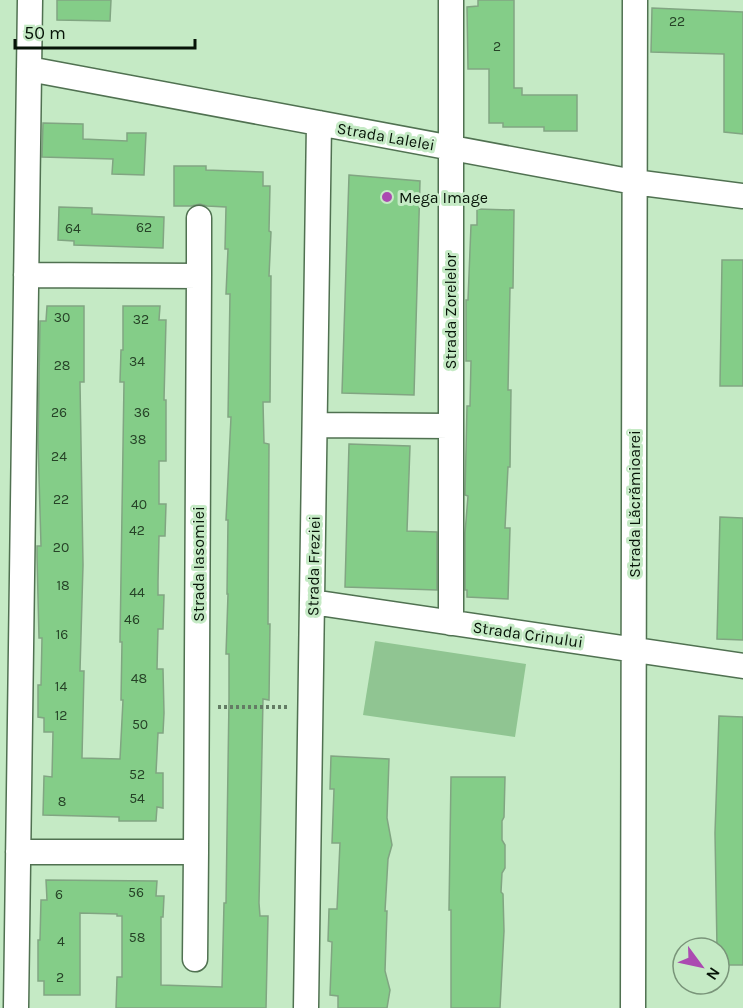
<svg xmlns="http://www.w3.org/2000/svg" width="743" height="1008" font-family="Karla,sans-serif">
  <rect width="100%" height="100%" fill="#c5eac5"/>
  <path fill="#90c592" d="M 375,641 L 526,664 L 515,737 L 363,715 Z"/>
  <path fill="#84cd88" stroke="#81a582" stroke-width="1.5" d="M 57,0 L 111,0 L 110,21 L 57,20 Z
    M 478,0 L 514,0 L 514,88 L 522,88 L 522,95 L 577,95 L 577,131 L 544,131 L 544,127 L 503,127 L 503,123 L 489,123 L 489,69 L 468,69 L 467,7 L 478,6 Z
    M 652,8 L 743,12 L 743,134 L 724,132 L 724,54 L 651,52 Z
    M 43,123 L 83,124 L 83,139 L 127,141 L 127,133 L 146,133 L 144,175 L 112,174 L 113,159 L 42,157 Z
    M 174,166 L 206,166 L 206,170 L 263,172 L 263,186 L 270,186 L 269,231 L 271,232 L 269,276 L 271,276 L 270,402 L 263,402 L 264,443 L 269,444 L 268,624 L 270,624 L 269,700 L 263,699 L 259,903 L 260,916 L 268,916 L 266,1008 L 116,1008 L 117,977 L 122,977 L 122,916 L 117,916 L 117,914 L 80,913 L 80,995 L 44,995 L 44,981 L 38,981 L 38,940 L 40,940 L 41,900 L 47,900 L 46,880 L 157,881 L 156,896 L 164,896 L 163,917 L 161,917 L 161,985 L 222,987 L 224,903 L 226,903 L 229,699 L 229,654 L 226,654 L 228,594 L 227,594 L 228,520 L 226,520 L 231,417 L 228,417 L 230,294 L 226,294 L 228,249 L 225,249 L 226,207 L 207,206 L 200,204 L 191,206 L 174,206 Z
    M 349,175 L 420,181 L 414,395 L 342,393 Z
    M 59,207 L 92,208 L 92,214 L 164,217 L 163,248 L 74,245 L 74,241 L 58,240 Z
    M 477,209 L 514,210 L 513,288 L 510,288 L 508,390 L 511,390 L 510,467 L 508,467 L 505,528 L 510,528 L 508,599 L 467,597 L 467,590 L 465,590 L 465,533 L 468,496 L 465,495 L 467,406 L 470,406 L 471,361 L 466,361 L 466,300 L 468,300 L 471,225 L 477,225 Z
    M 722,260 L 743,260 L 743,386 L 720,386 Z
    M 47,306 L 84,306 L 84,382 L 80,382 L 83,565 L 80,671 L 84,671 L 82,758 L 120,759 L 123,700 L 121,700 L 122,642 L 120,642 L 124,382 L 120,382 L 121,350 L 123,350 L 123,306 L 160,306 L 159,320 L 166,320 L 164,400 L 166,400 L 166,461 L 159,461 L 159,504 L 166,504 L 165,536 L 159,536 L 158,581 L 158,595 L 164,595 L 163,629 L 158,629 L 157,669 L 163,669 L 164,713 L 163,733 L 158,733 L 156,773 L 163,773 L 163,808 L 157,807 L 156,821 L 119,821 L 119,817 L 43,815 L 44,776 L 52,777 L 53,732 L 44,732 L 44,718 L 38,717 L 38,685 L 41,685 L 42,638 L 39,638 L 37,556 L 37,546 L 41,546 L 38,441 L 40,321 L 46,321 Z
    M 349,444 L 410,446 L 407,531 L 437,532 L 437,590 L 345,587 Z
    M 720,517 L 743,518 L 743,640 L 717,639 Z
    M 719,716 L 743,717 L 743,965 L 719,965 L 719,948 L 717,948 L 715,833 Z
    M 331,756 L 389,759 L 387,818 L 392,845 L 388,859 L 385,911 L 387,911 L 385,971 L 390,990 L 387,1008 L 338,1008 L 338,996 L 330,995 L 332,942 L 328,941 L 329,909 L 337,909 L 340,843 L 332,843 L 334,789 L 330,789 Z
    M 451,777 L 505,777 L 504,817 L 502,821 L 502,840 L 505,845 L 505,868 L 502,873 L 501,892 L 503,894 L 504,931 L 500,1008 L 451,1008 L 451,910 L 449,910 Z"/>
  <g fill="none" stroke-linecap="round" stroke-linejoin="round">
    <defs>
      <path id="minor" d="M 29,69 L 634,182 L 743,196
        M 199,276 L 199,218
        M 315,425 L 450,426
        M 312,602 L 743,666
        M 451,623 L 451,0
        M 18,852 L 196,852 L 199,276 L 26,275
        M 195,959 L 196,852
        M 16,1008 L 30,0
        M 306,1008 L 319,123
        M 633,1008 L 635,0"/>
    </defs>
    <use href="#minor" stroke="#507151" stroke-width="27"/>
    <path stroke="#637c64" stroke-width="4" stroke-dasharray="3 3" stroke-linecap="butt" d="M 218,707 L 288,707"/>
    <use href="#minor" stroke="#fff" stroke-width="24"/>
  </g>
  <circle fill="#ab4ab1" stroke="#c5eac5" stroke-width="2" cx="387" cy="197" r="6"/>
  <g text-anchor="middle" stroke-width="6" stroke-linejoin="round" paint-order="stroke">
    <g font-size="14" fill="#264227">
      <text x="677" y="26">22</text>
      <text x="497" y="51">2</text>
      <text x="144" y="232">62</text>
      <text x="73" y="233">64</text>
      <text x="62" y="322">30</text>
      <text x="141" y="324">32</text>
      <text x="137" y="366">34</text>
      <text x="62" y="370">28</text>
      <text x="59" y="417">26</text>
      <text x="142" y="417">36</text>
      <text x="138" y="444">38</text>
      <text x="59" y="461">24</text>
      <text x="61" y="504">22</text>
      <text x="139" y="509">40</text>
      <text x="137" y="535">42</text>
      <text x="61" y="552">20</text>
      <text x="63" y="590">18</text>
      <text x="137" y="597">44</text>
      <text x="132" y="624">46</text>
      <text x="62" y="639">16</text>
      <text x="139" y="683">48</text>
      <text x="61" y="691">14</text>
      <text x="61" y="720">12</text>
      <text x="140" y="729">50</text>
      <text x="137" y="779">52</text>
      <text x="137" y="803">54</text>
      <text x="62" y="806">8</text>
      <text x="136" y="897">56</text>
      <text x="59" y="899">6</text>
      <text x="137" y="942">58</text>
      <text x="61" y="946">4</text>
      <text x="60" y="982">2</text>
    </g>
    <g font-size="16" fill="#061307" stroke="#c5eac5">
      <text transform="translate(386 136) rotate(10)" y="6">Strada Lalelei</text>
      <text transform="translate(450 311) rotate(-90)" y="6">Strada Zorelelor</text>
      <text transform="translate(634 504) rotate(-90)" y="6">Strada Lăcrămioarei</text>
      <text transform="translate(198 564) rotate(-90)" y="6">Strada Iasomiei</text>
      <text transform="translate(313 566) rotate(-89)" y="6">Strada Freziei</text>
      <text transform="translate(528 634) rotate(8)" y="6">Strada Crinului</text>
    </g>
    <g font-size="16" fill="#061307" stroke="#c5eac5" text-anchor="start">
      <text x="399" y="203">Mega Image</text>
    </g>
  </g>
  <g transform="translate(701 966) rotate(123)"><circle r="28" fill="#c5eac5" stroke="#799479" stroke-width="1.5"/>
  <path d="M0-4.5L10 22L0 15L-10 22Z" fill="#ab4ab1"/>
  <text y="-9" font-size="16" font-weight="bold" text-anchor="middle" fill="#061307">N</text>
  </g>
  <path d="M15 39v9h180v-9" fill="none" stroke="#061307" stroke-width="3"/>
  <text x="24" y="39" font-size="18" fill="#061307" stroke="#c5eac5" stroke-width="4.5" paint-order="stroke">50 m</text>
</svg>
